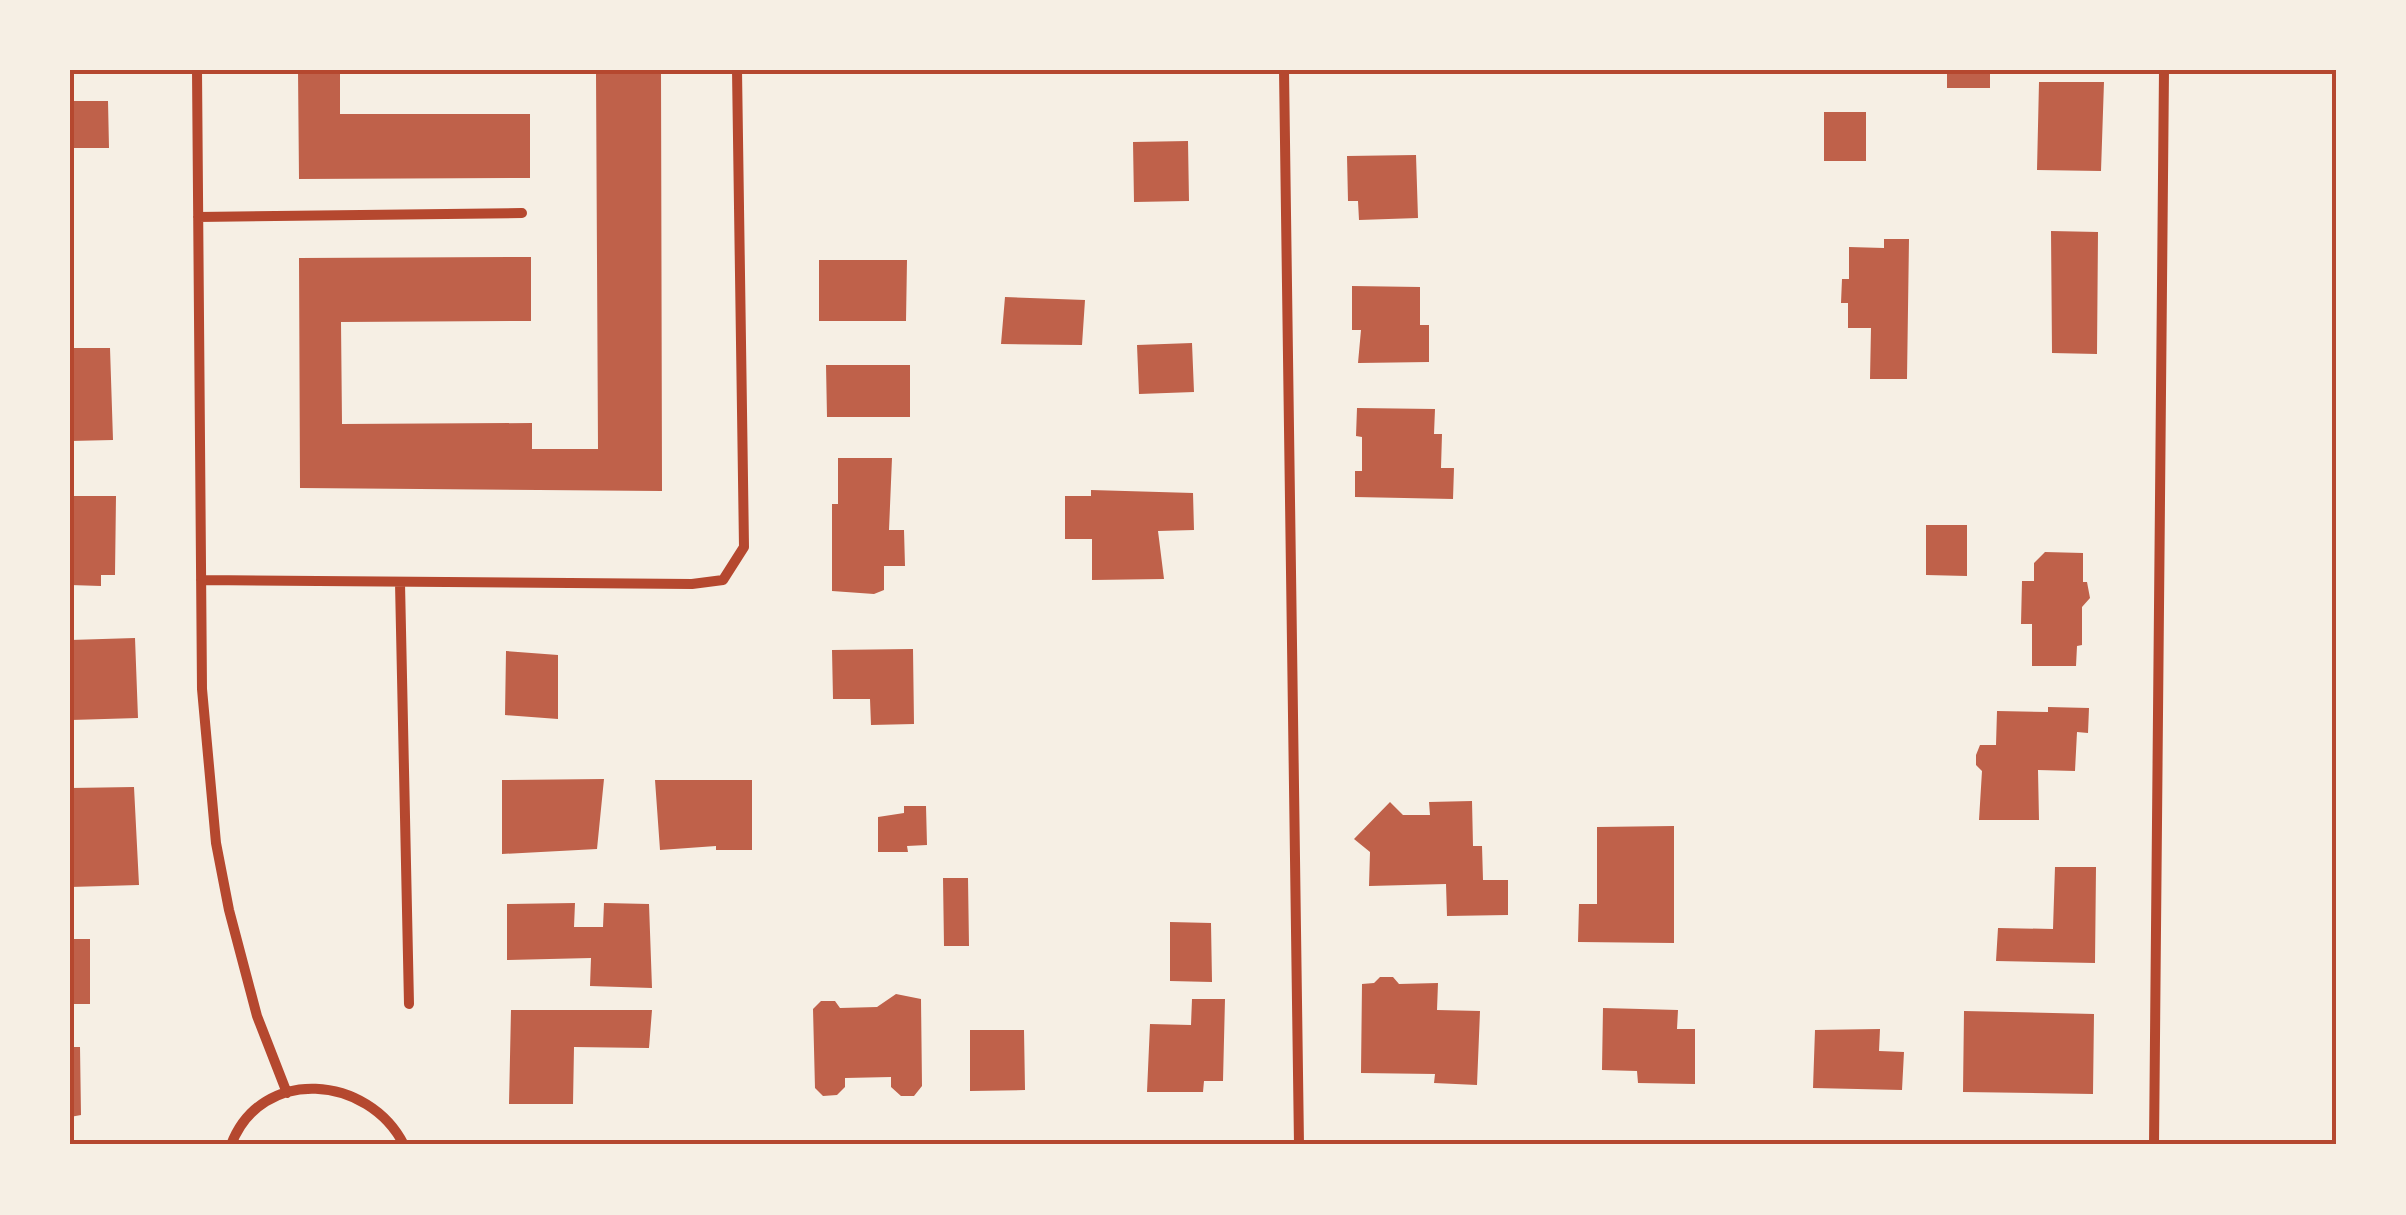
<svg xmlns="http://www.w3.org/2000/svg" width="2406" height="1215" font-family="Manrope,sans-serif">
  <rect width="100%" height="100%" fill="#f6efe4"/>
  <path fill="#bf614a" d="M 298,70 L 340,70 L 340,114 L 530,114 L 530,178 L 299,179 Z
    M 661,70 L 662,491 L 300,488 L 299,258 L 531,257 L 531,321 L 341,322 L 342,424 L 532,423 L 532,449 L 598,449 L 596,72 Z
    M 1947,70 L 1990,70 L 1990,88 L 1947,88 Z
    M 2039,82 L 2104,82 L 2101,171 L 2037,170 Z
    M 70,101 L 108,101 L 109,148 L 70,148 Z
    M 1824,112 L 1866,112 L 1866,161 L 1824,161 Z
    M 1188,141 L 1189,201 L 1134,202 L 1133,142 Z
    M 1416,155 L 1418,218 L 1359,220 L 1358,201 L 1348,201 L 1347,156 Z
    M 2051,231 L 2098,232 L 2097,354 L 2052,353 Z
    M 1884,239 L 1909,239 L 1907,379 L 1870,379 L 1871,328 L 1848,328 L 1848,303 L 1841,303 L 1842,279 L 1849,279 L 1849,247 L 1884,248 Z
    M 819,260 L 907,260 L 906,321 L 819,321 Z
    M 1352,286 L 1420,287 L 1420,325 L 1429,325 L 1429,362 L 1358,363 L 1361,330 L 1352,330 Z
    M 1005,297 L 1085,300 L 1082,345 L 1001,344 Z
    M 1192,343 L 1194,392 L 1139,394 L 1137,345 Z
    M 70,348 L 110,348 L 113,440 L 70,441 Z
    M 826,365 L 910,365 L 910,417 L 827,417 Z
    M 1357,408 L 1435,409 L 1434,434 L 1442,434 L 1441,468 L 1454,468 L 1453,499 L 1355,497 L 1355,471 L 1362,471 L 1362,437 L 1356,436 Z
    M 838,458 L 892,458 L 889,530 L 904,530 L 905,566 L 884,566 L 884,590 L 874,594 L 832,591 L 832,504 L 838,504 Z
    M 1091,490 L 1193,493 L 1194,530 L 1158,531 L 1164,579 L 1092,580 L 1092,539 L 1065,539 L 1065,496 L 1091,496 Z
    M 71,496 L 116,496 L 115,575 L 101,575 L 101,586 L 70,585 Z
    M 1926,525 L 1967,525 L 1967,576 L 1926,575 Z
    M 2045,552 L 2083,553 L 2083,582 L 2087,582 L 2090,598 L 2082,607 L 2082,645 L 2077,646 L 2076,666 L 2032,666 L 2032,624 L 2021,624 L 2022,581 L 2034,581 L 2034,563 Z
    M 135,638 L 138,718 L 71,720 L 70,640 Z
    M 913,649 L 914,724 L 871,725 L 870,699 L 833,699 L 832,650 Z
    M 506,651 L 558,655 L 558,719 L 505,715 Z
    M 2048,707 L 2089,708 L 2088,733 L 2077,732 L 2075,771 L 2038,770 L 2039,820 L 1979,820 L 1982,771 L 1976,765 L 1976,755 L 1980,745 L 1996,745 L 1997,711 L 2048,712 Z
    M 604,779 L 597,849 L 502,854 L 502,780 Z
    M 655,780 L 752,780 L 752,850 L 716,850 L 716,846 L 660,850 Z
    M 134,787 L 139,885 L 70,887 L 70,788 Z
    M 1472,801 L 1473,846 L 1482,846 L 1483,880 L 1508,880 L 1508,915 L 1447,916 L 1446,884 L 1369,886 L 1370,852 L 1354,839 L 1390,802 L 1403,815 L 1430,815 L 1429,802 Z
    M 904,806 L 926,806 L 927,845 L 907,846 L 908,852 L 878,852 L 878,817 L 904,813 Z
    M 1674,826 L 1674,943 L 1578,942 L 1579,904 L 1597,904 L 1597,827 Z
    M 2055,867 L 2096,867 L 2095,963 L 1996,961 L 1998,928 L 2053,929 Z
    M 943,878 L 968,878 L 969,946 L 944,946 Z
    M 575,903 L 574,927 L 603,927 L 604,903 L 649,904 L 652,988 L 590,986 L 591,958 L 507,960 L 507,904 Z
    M 1170,922 L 1211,923 L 1212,982 L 1170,981 Z
    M 70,939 L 90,939 L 90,1004 L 70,1004 Z
    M 1380,977 L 1393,977 L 1399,984 L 1438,983 L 1437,1010 L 1480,1011 L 1477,1085 L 1434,1083 L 1435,1074 L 1361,1073 L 1362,984 L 1374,983 Z
    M 896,994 L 921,999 L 922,1086 L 914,1096 L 901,1096 L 891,1087 L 891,1077 L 845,1078 L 845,1087 L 837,1095 L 823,1096 L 815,1088 L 813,1009 L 821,1001 L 835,1001 L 840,1008 L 877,1007 Z
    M 1192,999 L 1225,999 L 1223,1081 L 1204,1081 L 1203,1092 L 1147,1092 L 1150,1024 L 1191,1025 Z
    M 1603,1008 L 1678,1010 L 1677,1029 L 1695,1029 L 1695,1084 L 1638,1083 L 1637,1071 L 1602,1070 Z
    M 511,1010 L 652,1010 L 649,1048 L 574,1047 L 573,1104 L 509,1104 Z
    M 1964,1011 L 2094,1014 L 2093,1094 L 1963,1092 Z
    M 1880,1029 L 1879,1051 L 1904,1052 L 1902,1090 L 1813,1088 L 1815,1030 Z
    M 970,1030 L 1024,1030 L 1025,1090 L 970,1091 Z
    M 70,1047 L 80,1047 L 81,1115 L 70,1117 Z"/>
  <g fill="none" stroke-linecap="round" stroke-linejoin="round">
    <path stroke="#b5482f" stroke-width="10" d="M 197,70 L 202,689 L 216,843 L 229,910 L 257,1016 L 287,1093
      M 1284,70 L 1299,1145
      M 198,217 L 522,213
      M 201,580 L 692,584 L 723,580 L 744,547 L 737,70
      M 400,583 L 409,1004
      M 231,1145 C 261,1065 369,1075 404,1145
      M 2154,1145 L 2164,70"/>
  </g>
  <rect width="2406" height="1215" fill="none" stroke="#f6efe4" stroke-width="145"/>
  <rect x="72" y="72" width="2262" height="1070" fill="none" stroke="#b5482f" stroke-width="4"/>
</svg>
